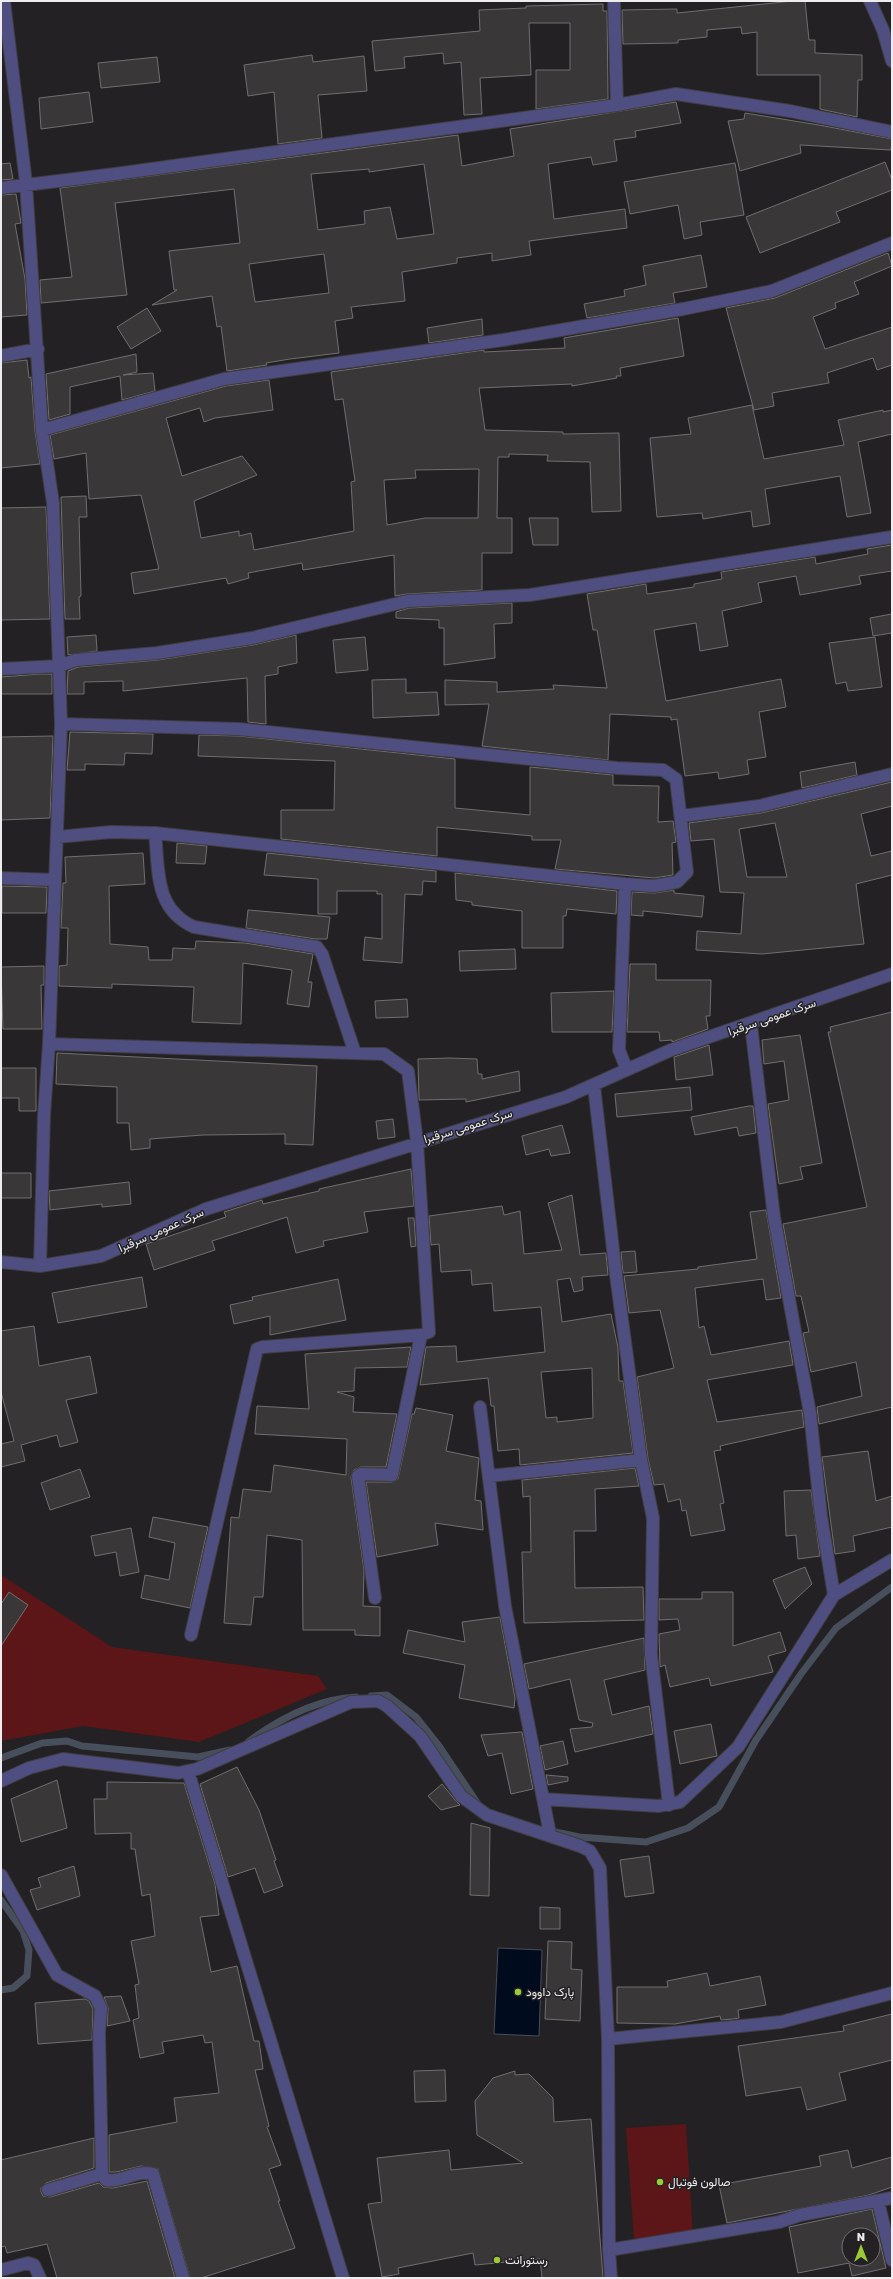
<svg xmlns="http://www.w3.org/2000/svg" width="893" height="2279" font-family="'Golos Text',Vazirmatn,sans-serif">
  <rect width="100%" height="100%" fill="#232123"/>
  <path fill="#5c1617" d="M 1,1575 L 112,1647 L 318,1676 L 327,1689 L 199,1742 L 83,1726 L 1,1741 Z
    M 686,2124 L 693,2236 L 634,2240 L 626,2128 Z"/>
  <path fill="#000b1e" stroke="#474e5c" d="M 498,1948 L 542,1950 L 539,2036 L 494,2034 Z"/>
  <g fill="none" stroke-linecap="round" stroke-linejoin="round">
    <path stroke="#474e5c" stroke-width="7" d="M 371,1696 L 387,1695 L 416,1717 L 439,1746 L 478,1804
      M 248,1742 C 279,1719 317,1699 356,1697
      M 1,1758 L 42,1743 L 67,1741 L 82,1746 L 198,1757 L 230,1750
      M 551,1831 L 579,1837 L 646,1842 L 688,1828 L 719,1807 L 756,1740 L 801,1674 L 836,1628 L 892,1587
      M 1,1900 L 23,1931 L 29,1950 L 27,1976 L 13,1988 L 1,1990"/>
  </g>
  <path fill="#3a3738" stroke="#726e70" fill-rule="evenodd" d="M 793,1 L 805,1 L 809,40 L 815,40 L 815,53 L 862,55 L 862,80 L 858,80 L 857,117 L 820,109 L 820,75 L 757,75 L 757,32 L 742,34 L 741,27 L 707,30 L 707,37 L 678,40 L 678,43 L 623,44 L 622,10 L 677,9 L 677,13 Z
    M 603,4 L 603,11 L 607,11 L 608,99 L 536,109 L 536,70 L 570,70 L 570,23 L 529,23 L 531,75 L 480,78 L 482,114 L 464,115 L 461,62 L 444,64 L 443,53 L 404,57 L 405,68 L 375,71 L 372,41 L 480,31 L 479,10 L 526,8 L 526,6 Z
    M 312,55 L 313,62 L 364,56 L 367,91 L 318,95 L 322,138 L 278,144 L 274,92 L 248,96 L 244,65 Z
    M 157,57 L 160,82 L 101,88 L 98,63 Z
    M 89,92 L 93,122 L 41,129 L 39,98 Z
    M 676,102 L 681,123 L 635,131 L 636,137 L 614,140 L 617,161 L 593,165 L 591,157 L 548,164 L 554,219 L 625,209 L 627,228 L 529,241 L 531,255 L 492,261 L 492,253 L 457,258 L 457,263 L 402,272 L 405,301 L 351,307 L 353,318 L 335,321 L 339,353 L 290,359 L 266,363 L 267,365 L 227,371 L 221,326 L 217,327 L 212,296 L 152,305 L 177,290 L 174,290 L 169,251 L 240,243 L 234,189 L 115,203 L 127,295 L 41,303 L 40,280 L 72,277 L 60,188 L 458,135 L 462,166 L 514,156 L 510,129 ZM 424,164 L 434,234 L 397,239 L 390,207 L 364,211 L 365,224 L 318,230 L 311,174 L 369,169 L 369,172 ZM 324,254 L 329,293 L 255,302 L 249,264 Z
    M 745,113 L 819,125 L 892,139 L 891,150 L 800,145 L 801,153 L 740,171 L 728,121 L 744,119 Z
    M 885,162 L 892,180 L 892,190 L 836,212 L 840,222 L 760,253 L 746,217 Z
    M 10,163 L 13,179 L 1,180 L 1,164 Z
    M 735,163 L 744,215 L 700,222 L 702,235 L 684,239 L 678,205 L 630,214 L 624,182 Z
    M 16,194 L 21,223 L 15,224 L 25,279 L 27,315 L 1,317 L 1,195 Z
    M 888,253 L 892,266 L 854,282 L 859,294 L 835,303 L 836,308 L 813,317 L 825,349 L 892,327 L 892,365 L 877,370 L 873,358 L 827,373 L 829,383 L 772,393 L 774,406 L 754,410 L 726,308 L 775,298 Z
    M 701,255 L 707,287 L 673,293 L 675,303 L 587,318 L 584,304 L 625,296 L 624,290 L 646,285 L 643,266 Z
    M 147,308 L 161,331 L 131,349 L 117,327 Z
    M 678,318 L 684,356 L 620,368 L 621,376 L 616,376 L 617,378 L 572,386 L 572,384 L 479,388 L 485,430 L 563,432 L 563,434 L 619,433 L 621,511 L 592,512 L 590,462 L 547,461 L 548,455 L 509,454 L 509,457 L 498,457 L 497,518 L 512,518 L 512,553 L 482,553 L 482,590 L 407,594 L 395,596 L 394,555 L 303,570 L 302,563 L 248,573 L 249,578 L 228,584 L 226,578 L 134,594 L 131,573 L 159,569 L 141,495 L 89,499 L 86,453 L 54,459 L 50,435 L 226,386 L 269,380 L 273,410 L 215,418 L 204,422 L 200,408 L 166,418 L 182,476 L 242,456 L 257,475 L 194,501 L 201,538 L 239,531 L 239,536 L 251,533 L 254,550 L 354,531 L 351,482 L 355,481 L 343,399 L 335,400 L 331,372 L 484,350 L 484,352 L 565,348 L 564,338 ZM 479,469 L 478,518 L 425,518 L 387,525 L 384,480 L 416,478 L 415,470 Z
    M 482,319 L 483,335 L 429,343 L 427,328 Z
    M 136,354 L 137,372 L 123,375 L 153,373 L 155,391 L 122,400 L 120,376 L 70,387 L 70,414 L 49,420 L 46,374 Z
    M 27,360 L 29,378 L 31,377 L 35,431 L 40,464 L 1,468 L 1,363 Z
    M 752,405 L 764,459 L 844,445 L 838,420 L 883,410 L 883,412 L 892,410 L 892,434 L 858,442 L 871,513 L 847,517 L 840,476 L 765,489 L 770,524 L 753,527 L 751,511 L 703,519 L 702,513 L 657,517 L 650,438 L 691,434 L 688,418 Z
    M 86,496 L 87,517 L 79,517 L 81,596 L 79,597 L 80,619 L 65,619 L 61,497 Z
    M 46,507 L 50,619 L 1,620 L 1,508 Z
    M 529,518 L 558,518 L 558,545 L 533,545 Z
    M 892,545 L 892,571 L 859,576 L 861,584 L 800,595 L 796,576 L 758,583 L 762,602 L 722,611 L 728,646 L 700,651 L 696,623 L 654,630 L 666,701 L 781,679 L 786,707 L 759,712 L 766,757 L 747,760 L 749,774 L 719,779 L 718,772 L 685,776 L 677,719 L 671,720 L 671,717 L 610,714 L 608,760 L 482,746 L 489,704 L 445,705 L 445,680 L 497,682 L 497,692 L 554,689 L 553,685 L 607,688 L 597,630 L 593,630 L 587,594 L 646,584 L 647,594 L 694,587 L 694,584 L 722,579 L 721,572 L 815,557 L 816,564 L 868,554 L 867,549 Z
    M 512,603 L 512,623 L 494,624 L 495,658 L 444,665 L 444,628 L 439,628 L 439,620 L 396,618 L 396,612 L 409,608 Z
    M 892,614 L 892,633 L 873,636 L 870,618 Z
    M 96,635 L 97,651 L 68,655 L 67,637 Z
    M 296,635 L 297,663 L 278,667 L 278,674 L 265,676 L 266,724 L 248,722 L 247,678 L 123,691 L 123,681 L 84,682 L 84,694 L 67,694 L 68,671 L 78,667 L 158,660 L 253,645 Z
    M 365,637 L 368,670 L 336,673 L 333,640 Z
    M 875,637 L 882,687 L 848,691 L 846,682 L 836,684 L 829,643 Z
    M 40,674 L 52,674 L 52,694 L 1,694 L 1,677 Z
    M 406,679 L 406,693 L 437,692 L 439,715 L 373,718 L 372,680 Z
    M 70,732 L 153,734 L 152,754 L 125,753 L 124,765 L 85,764 L 85,770 L 67,770 Z
    M 199,735 L 239,736 L 455,759 L 455,808 L 530,815 L 530,767 L 613,775 L 613,785 L 659,786 L 658,822 L 673,821 L 676,842 L 672,843 L 673,875 L 654,878 L 555,869 L 561,840 L 532,840 L 532,836 L 437,827 L 437,856 L 281,839 L 281,810 L 334,810 L 335,761 L 198,756 Z
    M 53,736 L 50,818 L 1,820 L 1,737 Z
    M 855,762 L 857,775 L 802,788 L 800,772 Z
    M 892,782 L 892,806 L 861,814 L 871,856 L 892,851 L 892,875 L 856,884 L 864,944 L 762,954 L 696,950 L 697,931 L 741,934 L 744,893 L 720,892 L 714,839 L 691,841 L 689,823 L 761,813 ZM 775,823 L 787,877 L 747,877 L 739,829 Z
    M 177,843 L 207,846 L 205,864 L 176,863 Z
    M 143,853 L 145,884 L 109,886 L 110,944 L 148,947 L 149,960 L 172,960 L 173,948 L 195,949 L 196,941 L 245,943 L 313,954 L 308,982 L 312,982 L 309,1007 L 287,1004 L 292,970 L 243,963 L 241,1024 L 192,1022 L 194,987 L 112,984 L 112,988 L 59,986 L 59,966 L 67,965 L 68,928 L 61,928 L 63,883 L 66,883 L 65,857 Z
    M 267,853 L 436,871 L 436,882 L 423,881 L 422,895 L 405,894 L 402,963 L 363,960 L 365,937 L 382,939 L 382,894 L 377,894 L 377,891 L 337,891 L 337,914 L 318,914 L 318,879 L 264,875 Z
    M 455,873 L 617,891 L 616,914 L 567,909 L 566,916 L 563,916 L 563,948 L 522,948 L 522,911 L 472,905 L 472,902 L 456,900 Z
    M 2,886 L 47,887 L 46,913 L 2,913 Z
    M 674,890 L 674,893 L 704,896 L 702,917 L 643,911 L 643,916 L 631,915 L 632,892 L 654,893 Z
    M 248,910 L 330,917 L 327,939 L 315,939 L 246,928 Z
    M 515,949 L 516,969 L 460,971 L 459,951 Z
    M 630,964 L 656,964 L 656,980 L 711,980 L 710,1016 L 706,1016 L 708,1029 L 672,1042 L 672,1040 L 660,1041 L 659,1032 L 627,1032 Z
    M 44,966 L 44,985 L 41,985 L 42,1029 L 3,1029 L 1,967 Z
    M 614,991 L 612,1032 L 552,1032 L 551,993 Z
    M 407,999 L 408,1017 L 376,1018 L 375,1001 Z
    M 892,1012 L 892,1407 L 819,1424 L 817,1407 L 862,1396 L 856,1362 L 811,1372 L 803,1333 L 809,1332 L 801,1296 L 796,1296 L 783,1224 L 867,1207 L 828,1032 L 831,1032 L 830,1027 Z
    M 800,1035 L 822,1163 L 800,1167 L 803,1179 L 779,1184 L 768,1104 L 789,1100 L 784,1061 L 764,1064 L 762,1040 Z
    M 709,1045 L 713,1075 L 676,1080 L 674,1057 Z
    M 57,1053 L 317,1066 L 313,1145 L 285,1144 L 285,1134 L 203,1135 L 150,1139 L 150,1148 L 131,1150 L 129,1123 L 117,1123 L 117,1087 L 56,1084 Z
    M 450,1058 L 477,1059 L 478,1074 L 482,1074 L 482,1079 L 519,1071 L 520,1091 L 466,1102 L 466,1099 L 419,1100 L 418,1059 Z
    M 1,1068 L 36,1068 L 36,1111 L 19,1111 L 19,1098 L 1,1098 Z
    M 690,1087 L 692,1110 L 617,1117 L 615,1094 Z
    M 749,1106 L 753,1106 L 756,1133 L 739,1136 L 737,1127 L 695,1135 L 691,1117 Z
    M 393,1119 L 395,1137 L 378,1139 L 376,1121 Z
    M 562,1125 L 570,1153 L 551,1156 L 549,1149 L 526,1155 L 522,1136 Z
    M 411,1169 L 414,1206 L 364,1212 L 368,1232 L 323,1241 L 324,1246 L 296,1253 L 287,1217 L 212,1241 L 215,1250 L 154,1270 L 146,1244 L 226,1217 L 224,1212 L 262,1200 L 263,1204 L 319,1191 L 319,1189 Z
    M 1,1173 L 31,1173 L 31,1198 L 1,1198 Z
    M 129,1182 L 131,1204 L 102,1207 L 102,1204 L 50,1210 L 49,1191 Z
    M 572,1195 L 580,1255 L 606,1253 L 608,1275 L 582,1277 L 583,1290 L 574,1292 L 570,1278 L 557,1280 L 562,1322 L 611,1314 L 618,1348 L 619,1381 L 623,1381 L 633,1453 L 520,1465 L 519,1449 L 498,1451 L 494,1406 L 491,1406 L 488,1378 L 420,1385 L 426,1347 L 456,1346 L 457,1362 L 545,1352 L 541,1307 L 494,1311 L 492,1283 L 472,1285 L 471,1270 L 441,1272 L 439,1244 L 431,1245 L 429,1216 L 502,1206 L 504,1215 L 520,1211 L 524,1254 L 562,1250 L 548,1203 ZM 592,1368 L 593,1418 L 557,1422 L 557,1417 L 546,1418 L 541,1372 Z
    M 766,1210 L 781,1298 L 766,1300 L 763,1279 L 695,1288 L 699,1328 L 704,1326 L 711,1355 L 789,1341 L 793,1365 L 707,1380 L 717,1422 L 802,1410 L 804,1427 L 720,1446 L 721,1450 L 714,1451 L 724,1503 L 720,1504 L 725,1530 L 691,1536 L 686,1510 L 682,1511 L 680,1499 L 668,1502 L 664,1484 L 654,1485 L 648,1459 L 637,1377 L 674,1368 L 660,1310 L 629,1313 L 624,1276 L 698,1269 L 698,1267 L 757,1259 L 750,1212 Z
    M 408,1218 L 414,1218 L 416,1246 L 411,1247 Z
    M 635,1251 L 637,1272 L 623,1273 L 621,1252 Z
    M 142,1277 L 147,1307 L 58,1323 L 52,1293 Z
    M 338,1279 L 346,1320 L 270,1335 L 270,1316 L 234,1324 L 230,1305 L 253,1300 L 252,1297 Z
    M 34,1326 L 39,1366 L 90,1356 L 97,1393 L 66,1400 L 78,1442 L 60,1447 L 57,1435 L 21,1445 L 25,1461 L 1,1467 L 1,1444 L 14,1441 L 1,1392 L 1,1331 Z
    M 411,1347 L 407,1367 L 355,1368 L 354,1391 L 337,1392 L 354,1397 L 353,1412 L 397,1414 L 386,1467 L 361,1467 L 354,1470 L 351,1477 L 364,1570 L 363,1606 L 380,1607 L 380,1636 L 355,1635 L 355,1630 L 303,1630 L 302,1540 L 267,1535 L 263,1597 L 254,1597 L 251,1625 L 224,1623 L 231,1517 L 239,1518 L 243,1489 L 271,1492 L 274,1465 L 346,1475 L 347,1439 L 255,1434 L 257,1406 L 309,1409 L 305,1354 Z
    M 416,1408 L 453,1415 L 446,1451 L 479,1458 L 475,1500 L 481,1501 L 483,1530 L 435,1523 L 438,1545 L 377,1557 L 366,1482 L 392,1482 L 398,1479 L 412,1414 L 414,1414 Z
    M 868,1451 L 876,1501 L 892,1496 L 892,1527 L 853,1536 L 855,1551 L 835,1554 L 822,1457 Z
    M 635,1468 L 639,1486 L 595,1489 L 596,1531 L 574,1531 L 575,1588 L 643,1587 L 644,1620 L 524,1623 L 522,1552 L 531,1552 L 530,1496 L 523,1497 L 522,1480 Z
    M 80,1469 L 90,1497 L 50,1510 L 41,1483 Z
    M 811,1490 L 820,1556 L 798,1559 L 796,1535 L 786,1536 L 784,1491 Z
    M 153,1517 L 208,1527 L 190,1608 L 141,1598 L 145,1575 L 169,1580 L 175,1543 L 149,1537 Z
    M 131,1528 L 139,1572 L 120,1576 L 116,1552 L 95,1556 L 91,1536 Z
    M 805,1567 L 812,1584 L 785,1609 L 773,1580 Z
    M 9,1592 L 28,1605 L 1,1646 L 1,1604 Z
    M 702,1592 L 733,1592 L 733,1646 L 780,1632 L 786,1651 L 768,1656 L 773,1672 L 711,1686 L 709,1678 L 670,1687 L 665,1665 L 660,1667 L 659,1634 L 680,1630 L 678,1619 L 659,1620 L 659,1599 L 702,1599 Z
    M 500,1617 L 515,1698 L 514,1708 L 459,1698 L 465,1665 L 403,1653 L 408,1630 L 465,1642 L 462,1622 Z
    M 644,1638 L 645,1670 L 604,1680 L 612,1715 L 649,1706 L 653,1734 L 575,1752 L 570,1729 L 592,1727 L 593,1723 L 579,1720 L 570,1679 L 529,1689 L 524,1664 Z
    M 711,1724 L 717,1756 L 680,1764 L 674,1731 Z
    M 522,1732 L 533,1789 L 511,1794 L 502,1753 L 488,1756 L 481,1735 Z
    M 563,1741 L 568,1764 L 545,1770 L 540,1746 Z
    M 237,1767 L 259,1810 L 276,1860 L 274,1861 L 283,1886 L 264,1893 L 255,1868 L 228,1877 L 200,1784 Z
    M 546,1775 L 568,1777 L 568,1781 L 548,1785 Z
    M 57,1780 L 67,1828 L 21,1842 L 11,1799 Z
    M 107,1782 L 184,1783 L 215,1884 L 219,1915 L 200,1917 L 211,1972 L 237,1966 L 254,2041 L 259,2041 L 263,2069 L 255,2070 L 269,2126 L 267,2127 L 281,2165 L 269,2169 L 280,2201 L 278,2201 L 295,2248 L 201,2278 L 190,2278 L 158,2169 L 141,2166 L 116,2172 L 109,2172 L 109,2135 L 177,2122 L 174,2098 L 219,2093 L 212,2042 L 205,2043 L 203,2035 L 162,2042 L 164,2053 L 140,2058 L 133,2020 L 139,2018 L 135,1985 L 139,1984 L 131,1941 L 155,1936 L 150,1894 L 142,1896 L 135,1849 L 131,1849 L 131,1833 L 95,1834 L 94,1799 L 107,1799 Z
    M 442,1784 L 455,1800 L 460,1805 L 441,1810 L 428,1796 Z
    M 471,1823 L 490,1828 L 489,1896 L 470,1895 Z
    M 649,1856 L 654,1893 L 625,1897 L 620,1860 Z
    M 74,1866 L 80,1896 L 37,1910 L 30,1890 L 41,1887 L 38,1878 Z
    M 540,1907 L 560,1908 L 560,1929 L 540,1929 Z
    M 548,1941 L 572,1942 L 571,1969 L 582,1970 L 580,2021 L 545,2019 Z
    M 707,1973 L 710,1986 L 760,1976 L 766,2005 L 738,2010 L 739,2018 L 733,2019 L 721,2020 L 720,2016 L 675,2024 L 617,2023 L 617,1987 L 668,1987 L 667,1981 Z
    M 121,1996 L 130,2021 L 107,2026 L 108,2008 L 104,1997 Z
    M 85,1999 L 89,2001 L 93,2009 L 92,2040 L 38,2044 L 35,2003 Z
    M 892,2014 L 892,2060 L 839,2073 L 846,2100 L 807,2110 L 801,2087 L 746,2096 L 738,2046 L 844,2031 L 843,2026 Z
    M 445,2070 L 446,2101 L 415,2102 L 414,2071 Z
    M 515,2071 L 515,2075 L 529,2074 L 553,2098 L 554,2122 L 591,2119 L 603,2278 L 542,2278 L 540,2259 L 475,2265 L 473,2253 L 398,2268 L 399,2274 L 382,2277 L 368,2204 L 382,2202 L 377,2158 L 449,2150 L 451,2170 L 523,2163 L 477,2135 L 475,2101 L 493,2078 Z
    M 94,2138 L 94,2168 L 46,2183 L 41,2188 L 41,2192 L 43,2196 L 50,2197 L 99,2183 L 103,2187 L 113,2188 L 147,2181 L 175,2278 L 57,2278 L 47,2244 L 7,2253 L 5,2246 L 1,2247 L 1,2160 Z
    M 848,2150 L 852,2168 L 892,2157 L 892,2187 L 869,2195 L 727,2223 L 719,2185 L 821,2166 L 819,2156 Z
    M 872,2209 L 886,2268 L 852,2276 L 849,2263 L 798,2273 L 789,2227 ZM 849,2235 L 873,2235 L 873,2259 L 849,2259 Z"/>
  <g fill="none" stroke-linecap="round" stroke-linejoin="round">
    <defs>
      <path id="minor" d="M 4,1 L 26,183 L 42,430 L 53,503 L 59,666 L 61,724 L 49,1044 L 44,1115 L 40,1266
        M 614,1 L 617,105
        M 870,1 L 883,30 L 892,61
        M 1,188 L 115,174 L 617,105 L 676,94 L 790,111 L 892,132
        M 1,356 L 38,349
        M 42,430 L 224,379 L 503,340 L 683,309 L 772,291 L 892,243
        M 1,669 L 59,666 L 76,660 L 157,653 L 252,638 L 408,601 L 530,595 L 892,537
        M 682,816 L 759,806 L 892,774
        M 155,833 C 159,870 154,909 194,927 L 317,947 L 322,954 L 355,1053
        M 57,837 L 111,832 L 155,833 L 625,884 L 654,886 L 677,882 L 687,872 L 676,779 L 663,770 L 617,768 L 239,729 L 61,724
        M 1,878 L 55,880
        M 625,884 L 619,1050 L 627,1070
        M 751,1025 L 774,1217 L 810,1413 L 821,1516 L 834,1595
        M 49,1044 L 384,1054 L 408,1071 L 417,1142 L 429,1332 L 421,1335 L 263,1347 L 257,1349 L 191,1635
        M 594,1086 L 616,1275 L 641,1460 L 653,1518 L 651,1654 L 669,1805
        M 1,1262 L 40,1266 L 101,1256 L 206,1209 L 566,1097 L 671,1050 L 892,974
        M 480,1407 L 505,1606 L 550,1834
        M 489,1476 L 641,1460
        M 375,1598 L 358,1476 L 361,1474 L 392,1475 L 421,1335
        M 188,1771 L 343,2278
        M 1,1781 L 29,1768 L 63,1759 L 178,1773 L 197,1769 L 351,1702 L 378,1701 L 387,1706 L 420,1736 L 461,1796 L 487,1815 L 580,1846 L 590,1851 L 600,1868 L 608,2039 L 609,2250 L 611,2278
        M 543,1799 L 658,1806 L 680,1802 L 738,1747 L 834,1595 L 892,1560
        M 1,1875 L 57,1975 L 95,1996 L 101,2008 L 99,2033 L 102,2174 L 106,2180 C 122,2183 137,2169 153,2174 L 183,2278
        M 608,2039 L 781,2022 L 892,1993
        M 48,2190 L 102,2174
        M 878,2201 L 892,2260
        M 609,2250 L 779,2222 L 800,2215 L 892,2198
        M 1,2270 L 28,2263 L 34,2265 L 40,2278"/>
    </defs>
    <use href="#minor" stroke="#3f3d3f" stroke-width="14"/>
    <use href="#minor" stroke="#4e4e80" stroke-width="12"/>
  </g>
  <g fill="#9acb35" stroke="#232123" stroke-width="1.5">
    <circle cx="518" cy="1992" r="4"/>
    <circle cx="660" cy="2182" r="4"/>
    <circle cx="497" cy="2260" r="4"/>
  </g>
  <g text-anchor="middle" stroke-width="3" stroke-linejoin="round" paint-order="stroke">
    <g font-size="12" fill="#edecee" stroke="#232123">
      <text transform="translate(772 1017) rotate(-19)" y="4">سرک عمومی سرقبرا</text>
      <text transform="translate(468 1126) rotate(-17)" y="4">سرک عمومی سرقبرا</text>
      <text transform="translate(161 1230) rotate(-24)" y="4">سرک عمومی سرقبرا</text>
    </g>
    <g font-size="12" fill="#edecee" stroke="#232123" text-anchor="start">
      <text x="526" y="1996">پارک داوود</text>
      <text x="668" y="2186">صالون فوتبال</text>
      <text x="505" y="2264">رستورانت</text>
    </g>
  </g>
  <rect width="893" height="2279" fill="none" stroke="#edecee" stroke-width="4"/>
  <g transform="translate(861 2247)"><circle r="19" fill="#232123" stroke="#747274"/>
  <path d="M0-3L7 15L0 10L-7 15Z" fill="#9acb35"/>
  <text y="-6" font-size="11" font-weight="bold" text-anchor="middle" fill="#edecee">N</text>
  </g>
</svg>
